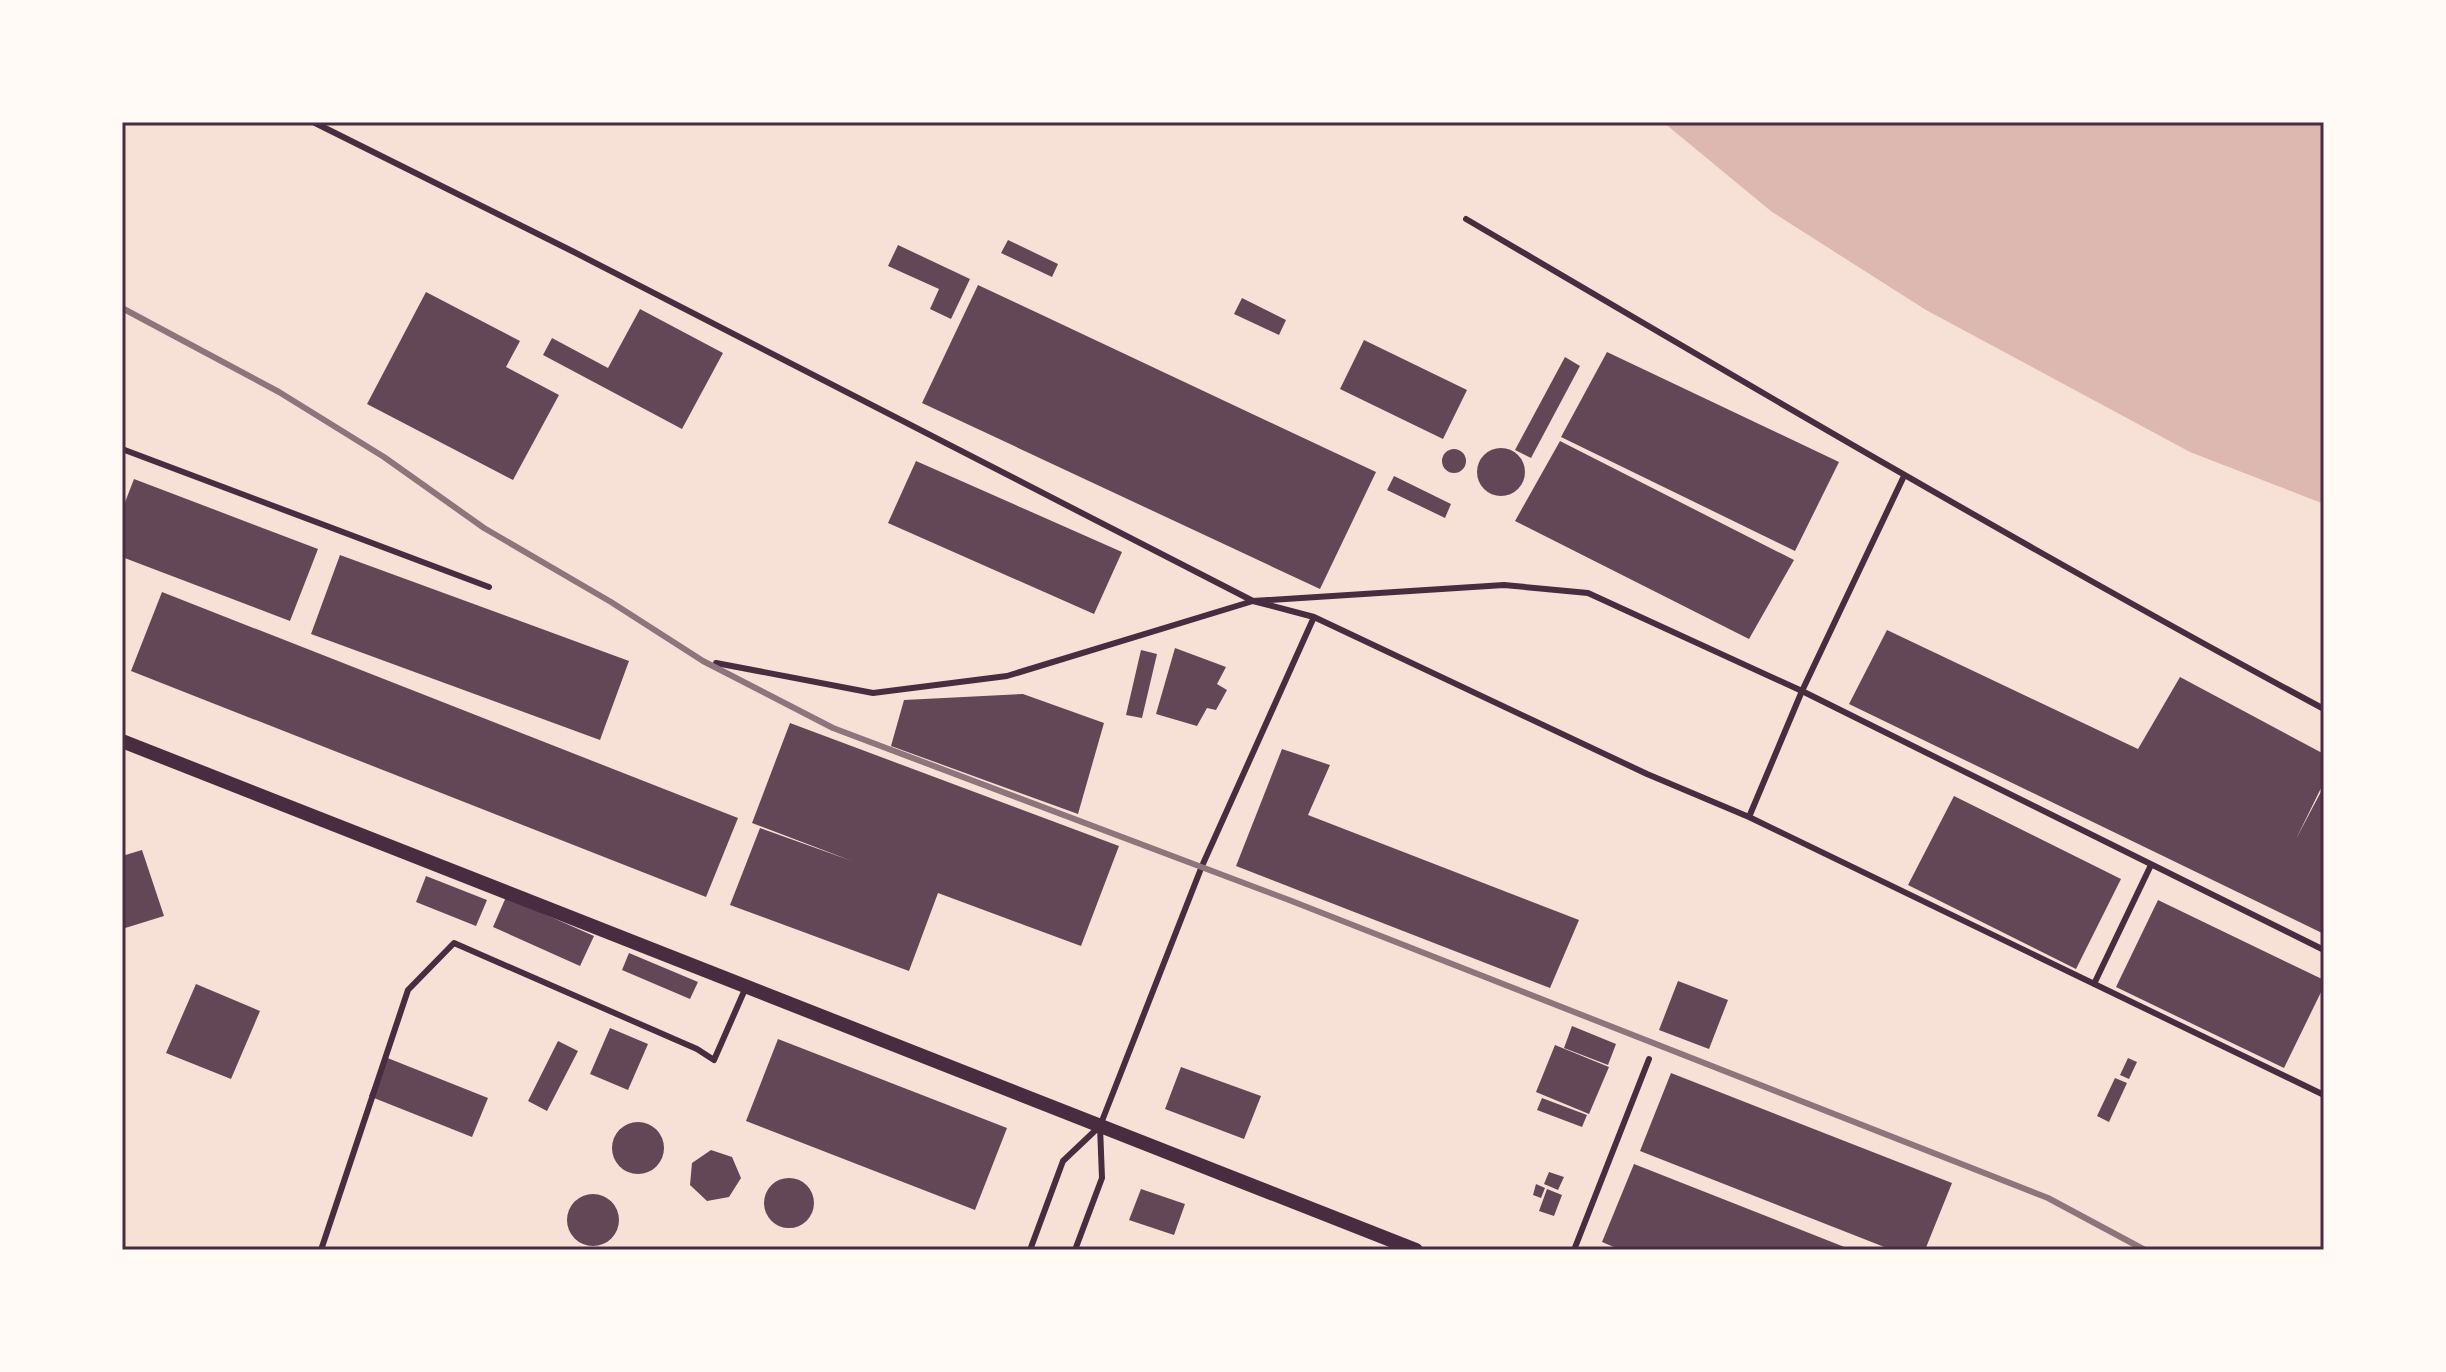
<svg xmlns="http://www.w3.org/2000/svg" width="2446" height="1372" font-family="Arial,sans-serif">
  <rect width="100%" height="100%" fill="#f7e1d7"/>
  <path fill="#dcb8b0" d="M 1663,122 L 2324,122 L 2324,504 L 2190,452 L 1926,310 L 1772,212 Z"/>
  <path fill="#644757" d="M 1008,240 L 1058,264 L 1052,277 L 1001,253 Z
    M 898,245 L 970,279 L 951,319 L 930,309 L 939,289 L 888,266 Z
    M 978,285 L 1376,472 L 1320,589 L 922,403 Z
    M 426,292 L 520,341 L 506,367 L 559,395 L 513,480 L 367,404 Z
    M 1242,298 L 1286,320 L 1279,335 L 1234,314 Z
    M 640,309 L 723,353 L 682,429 L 543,355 L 552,338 L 608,368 Z
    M 1364,340 L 1467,390 L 1443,439 L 1340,389 Z
    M 1607,352 L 1839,462 L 1795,551 L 1561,437 Z
    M 1565,357 L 1580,366 L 1531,458 L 1515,450 Z
    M 1560,441 L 1794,560 L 1749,639 L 1515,521 Z
    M1477 472a24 24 0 1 1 48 0a24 24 0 1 1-48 0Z
    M1442 461a12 12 0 1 1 24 0a12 12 0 1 1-24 0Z
    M 916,461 L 1122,552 L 1094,614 L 888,523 Z
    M 1394,476 L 1451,504 L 1445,518 L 1387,490 Z
    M 134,479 L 318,549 L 290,621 L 122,557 L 122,510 Z
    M 340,555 L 629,661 L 600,740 L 311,634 Z
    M 162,592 L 738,818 L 706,897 L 131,671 Z
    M 1887,630 L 2138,749 L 2180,677 L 2324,754 L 2324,782 L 2296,839 L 2324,786 L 2324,934 L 1849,704 Z
    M 1175,648 L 1226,667 L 1217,684 L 1227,690 L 1216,710 L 1207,708 L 1197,726 L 1156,714 Z
    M 1141,650 L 1157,654 L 1142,718 L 1126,715 Z
    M 1023,694 L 1104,723 L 1078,814 L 891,746 L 904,700 Z
    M 790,723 L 1119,846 L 1081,946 L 938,893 L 909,971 L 730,905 L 760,828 L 852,861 L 752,823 Z
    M 1282,749 L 1330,765 L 1308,815 L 1579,920 L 1550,988 L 1236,866 Z
    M 1954,796 L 2121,879 L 2076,969 L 1908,885 Z
    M 142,850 L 164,916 L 122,929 L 122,856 Z
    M 426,876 L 487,900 L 476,926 L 416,902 Z
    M 506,897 L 594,936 L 580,966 L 493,927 Z
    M 2158,900 L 2324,980 L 2324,986 L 2284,1068 L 2116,987 Z
    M 629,953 L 698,982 L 690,999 L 622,970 Z
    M 1678,981 L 1728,1000 L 1709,1049 L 1659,1030 Z
    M 196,984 L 260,1011 L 231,1079 L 166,1053 Z
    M 1572,1026 L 1616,1044 L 1608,1065 L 1564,1048 Z
    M 610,1028 L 648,1044 L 628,1090 L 590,1074 Z
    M 778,1039 L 1007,1128 L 975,1210 L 746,1121 Z
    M 558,1041 L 578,1051 L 547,1111 L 528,1101 Z
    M 1555,1045 L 1609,1067 L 1589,1114 L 1536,1092 Z
    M 385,1057 L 488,1098 L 472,1137 L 369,1096 Z
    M 2128,1058 L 2137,1062 L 2129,1079 L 2120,1075 Z
    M 1181,1067 L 1261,1096 L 1244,1139 L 1165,1109 Z
    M 1671,1073 L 1952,1183 L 1925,1250 L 1892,1250 L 1640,1151 Z
    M 2115,1078 L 2127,1083 L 2109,1122 L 2097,1116 Z
    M 1542,1098 L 1587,1115 L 1582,1127 L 1537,1110 Z
    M612 1148a26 26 0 1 1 52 0a26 26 0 1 1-52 0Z
    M 711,1150 L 732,1157 L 741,1178 L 729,1197 L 707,1201 L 690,1185 L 692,1163 Z
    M 1634,1164 L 1852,1250 L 1621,1250 L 1602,1242 Z
    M 1549,1172 L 1564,1177 L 1558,1190 L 1544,1184 Z
    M764 1203a25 25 0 1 1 50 0a25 25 0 1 1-50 0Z
    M 1536,1184 L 1545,1188 L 1541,1198 L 1533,1195 Z
    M 1141,1189 L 1185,1204 L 1174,1235 L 1129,1220 Z
    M 1547,1189 L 1562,1195 L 1554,1216 L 1539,1211 Z
    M567 1220a26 26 0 1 1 52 0a26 26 0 1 1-52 0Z"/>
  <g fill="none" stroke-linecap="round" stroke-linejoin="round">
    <path stroke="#4a2c40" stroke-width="6" d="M 313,122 L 572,251 L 1253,601 L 1314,617 L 1647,774 L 1749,817 L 2324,1095
      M 1466,219 C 1750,386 2034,553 2324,709
      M 122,449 L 489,587
      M 716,663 L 873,693 L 1007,676 L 1253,601 L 1504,585 L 1588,593 L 1802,691 L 2324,950
      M 1749,817 L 1802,691 L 1904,476
      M 2094,984 L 2151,865
      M 321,1250 L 408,990 L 454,943 L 697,1049 L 714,1060 L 746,987
      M 1030,1250 L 1063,1161 L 1100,1126
      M 1075,1250 L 1102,1178 L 1100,1126 L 1202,866 L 1314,617
      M 1574,1250 L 1649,1059"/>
    <path stroke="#4a2c40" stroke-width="14" d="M 122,741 L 1416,1250"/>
    <path stroke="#8f747c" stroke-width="6" d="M 122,308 L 279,392 L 384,457 L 484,528 L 611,602 L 703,661 L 833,728 L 1289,900 L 2048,1198 L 2145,1250"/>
  </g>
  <rect width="2446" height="1372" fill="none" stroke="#fffaf5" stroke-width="248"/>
  <rect x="124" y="124" width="2198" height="1124" fill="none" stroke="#4a2c40" stroke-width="3"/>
</svg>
